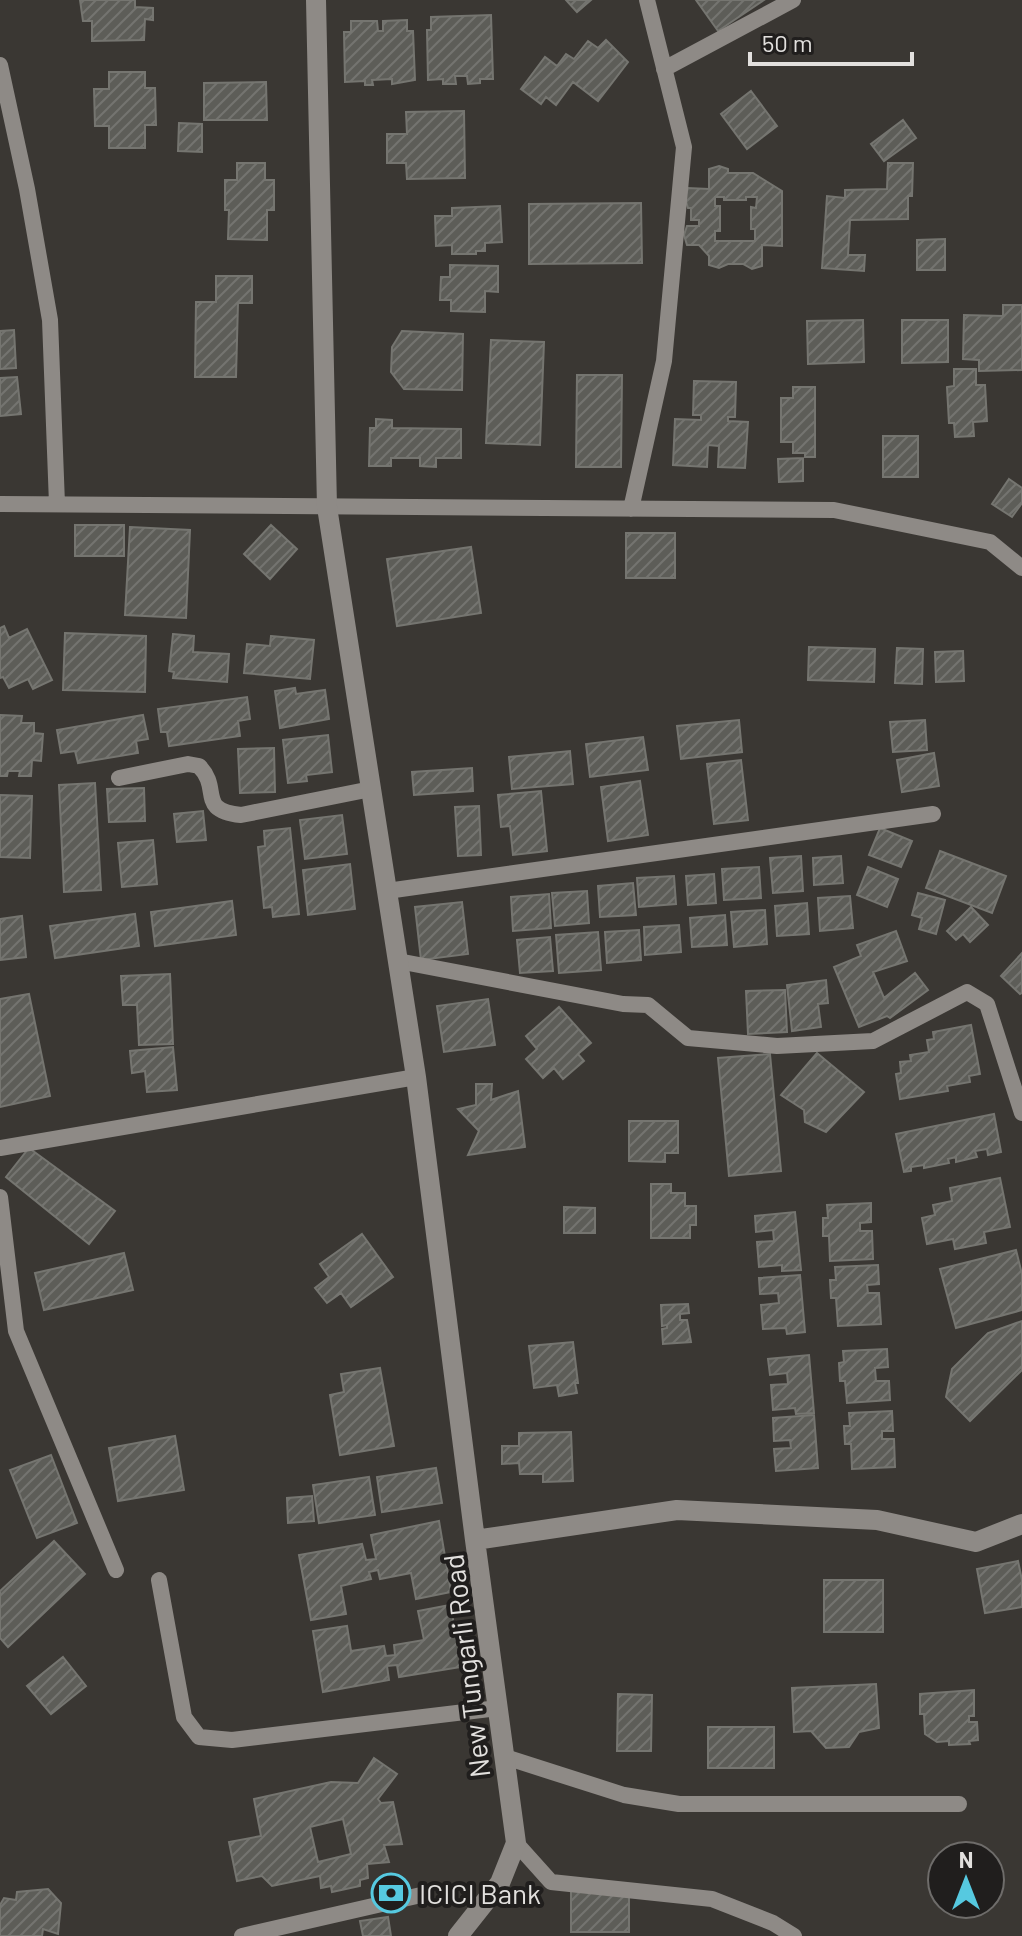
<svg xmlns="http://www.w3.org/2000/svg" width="1022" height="1936" font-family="Barlow,sans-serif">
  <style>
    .building { fill: url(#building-hatch); stroke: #757570; stroke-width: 2; fill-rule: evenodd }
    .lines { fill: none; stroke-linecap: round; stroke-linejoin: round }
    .minor { stroke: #8e8a86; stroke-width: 16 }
    .tertiary { stroke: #8e8a86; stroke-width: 20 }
    .labels { text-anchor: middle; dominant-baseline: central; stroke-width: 8; stroke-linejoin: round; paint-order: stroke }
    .street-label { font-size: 28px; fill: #e2e0de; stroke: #201e1d }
    .poi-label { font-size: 28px; fill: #e2e0de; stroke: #201e1d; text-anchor: start }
  </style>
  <defs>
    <pattern id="building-hatch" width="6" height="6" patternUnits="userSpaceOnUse" patternTransform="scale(2)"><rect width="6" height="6" fill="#5d5d58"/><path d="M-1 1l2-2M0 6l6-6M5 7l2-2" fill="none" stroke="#747470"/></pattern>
  </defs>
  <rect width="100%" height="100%" fill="#3a3733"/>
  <path class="building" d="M80,0H135V7L153,8V20L145,19L144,40L92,41V21H83Z
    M566,0H591L577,12Z
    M696,0H764L718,31Z
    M491,15L493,79H480V83L468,84L467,76H455L456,84H443V79L428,80L427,30H431V17Z
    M407,20V31H413L415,80L392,84V79L372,80L373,85H365V81L345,82L344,32H351V21H377L378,31H383V21Z
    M606,40L628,62L598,101L573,82L556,105L546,97L541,104L521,89L545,57L557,66L566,54L574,59L588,41L598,48Z
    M109,72H145V88H155L156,125H145V148H109V126H95L94,89H109Z
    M266,82L267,120H204V83Z
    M751,91L777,126L747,149L721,114Z
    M464,111L465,178L407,179L406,163H387V134H407L406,112Z
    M903,120L916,138L884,161L871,144Z
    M179,123L202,124V152L178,151Z
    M237,163H265V180H274V210H267V240L228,239L229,210H225V180H237Z
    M888,163H913L912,196H908V219L850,220L848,255H865L864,271L822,268L827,196L845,198V190L887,189Z
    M719,166L728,169V173H753L782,191V246L762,245V266L752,269L743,264H728L719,268L709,265V256L699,245H687L684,235L687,226H699V220H691V208H688L685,198L688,188L709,189V169ZM715,197H724V200H746V197H757L756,208L751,207V229H755V241H715V231H720V206H715Z
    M641,203L642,263L529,264V204Z
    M500,206L502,242L485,243V251H476V254H452V245L436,246L435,216H452V208Z
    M945,239V270H917V240Z
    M450,265L498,266V292L485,291V312L451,311V300H440L441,277H450Z
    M216,276H252V303H238L236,377H195L196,302H216Z
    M1003,305H1022V370L979,371V360L963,359L964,315L1003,316Z
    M863,320L864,362L808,364L807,321Z
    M902,320H948V362L902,363Z
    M14,330L16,368L0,369V331Z
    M402,331L463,334L462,390L404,389L391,372L392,347Z
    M491,340L544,342L540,445L486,443Z
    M954,369H976V385H985L987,421L973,422L974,436L955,437L954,423H949L947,387L954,386Z
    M577,375H622L621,467H576Z
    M17,377L21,414L0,416V378Z
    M694,381L736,382L735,417H728V421L748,422L745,468L718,467L719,446L708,445L707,467L673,465L675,419L701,420V415H693Z
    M793,387H815V457H805V453H793V442H781V398H793Z
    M376,419L392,420V428L461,429V458H436V467L420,466V458H391V466H369L370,428H376Z
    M883,436H918V477H883Z
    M803,458V481L779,482L778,459Z
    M1009,479L1022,488V503L1012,517L992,504Z
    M75,525H124V556H75Z
    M271,525L297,549L270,579L244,554Z
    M130,527L190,530L186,618L125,615Z
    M626,533H675V578H626Z
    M471,547L481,613L397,626L387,559Z
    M4,626L9,638L27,629L52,680L33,689L28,679L9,688L3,677L0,678V628Z
    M65,633L146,636L145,692L63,690Z
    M173,634L194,636L193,652L229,654L227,682L173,678L174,672L169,671Z
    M271,636L314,640L310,679L244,673L247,644L270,646Z
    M809,647L875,649L874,682L808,680Z
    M897,648L923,649L922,684L895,683Z
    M963,651L964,681L936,682L935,652Z
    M295,688L296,694L325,690L329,719L280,728L275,691Z
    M247,697L250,719L238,721L240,736L169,746L167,732H161L158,709Z
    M0,715L22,716L21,723H34V733L43,734L41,761L32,760L31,776H19L20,771H8L7,776H0Z
    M143,715L148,739L136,741L138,753L78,763L75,751L61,753L57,730Z
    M739,720L742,752L681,759L677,726Z
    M925,720L927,750L893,752L890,722Z
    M328,735L332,772L306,775L307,781L288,783L283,740Z
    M643,737L648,770L590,777L586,744Z
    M274,748L275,792L240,793L238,749Z
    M570,751L573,784L512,789L509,757Z
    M934,753L939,786L902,792L897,760Z
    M741,760L748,820L714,824L707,764Z
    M472,768L473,791L414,795L412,772Z
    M640,781L648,835L608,841L601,787Z
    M95,783L101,890L64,892L59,785Z
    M144,788L145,821L109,822L107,789Z
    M541,791L547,851L513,855L510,826L501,827L498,795Z
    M0,795L32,796L30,858L0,857Z
    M479,806L481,855L458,856L455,807Z
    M203,811L206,840L177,842L174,814Z
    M342,815L347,854L305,859L300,820Z
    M290,828L299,914L273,917L272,907L264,908L258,847L265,846L264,831Z
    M880,828L912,841L901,867L869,855Z
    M153,840L157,884L122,887L118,843Z
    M940,851L1006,876L992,913L926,888Z
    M801,856L803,891L773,893L770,858Z
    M841,856L843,883L814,885L813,858Z
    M350,864L355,909L308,915L303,870Z
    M759,867L761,898L724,900L722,869Z
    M868,867L898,879L887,907L857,895Z
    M714,874L716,903L688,905L686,876Z
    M674,876L676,904L639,907L637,878Z
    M633,883L636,915L600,917L598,886Z
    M587,891L589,923L555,926L552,893Z
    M918,893L945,900L936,934L919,929L922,918L912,915Z
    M549,894L551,928L513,931L511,897Z
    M850,896L853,928L820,931L818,898Z
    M232,901L236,935L155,946L151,912Z
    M462,902L468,954L421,960L415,907Z
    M807,903L809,934L777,936L775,906Z
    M971,907L988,925L970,942L963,934L956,940L947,931Z
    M765,910L767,944L734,947L731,912Z
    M135,914L139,946L55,958L50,926Z
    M725,915L727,945L692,947L690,918Z
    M22,916L26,957L0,960V919Z
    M679,925L681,952L645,955L644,927Z
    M639,930L641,960L607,963L605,932Z
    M896,931L907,961L873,972L884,998L915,973L928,990L890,1018L887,1016L859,1027L834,967L861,956L857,945Z
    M598,932L601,970L559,973L556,935Z
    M550,937L553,971L520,973L517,940Z
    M1022,953V993L1020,994L1001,976Z
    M170,974L173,1044L139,1045L137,1005H123L121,976Z
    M826,980L828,1003L818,1004L821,1027L792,1031L787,985Z
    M785,990L787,1032L748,1034L746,991Z
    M29,994L50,1096L0,1107V999Z
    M488,999L495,1045L444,1052L437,1006Z
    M559,1007L591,1043L578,1054L584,1061L563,1079L554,1068L543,1078L526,1059L537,1049L526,1036Z
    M971,1025L980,1074L969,1076L970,1082L947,1086L948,1091L900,1099L896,1074L901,1073L900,1062L911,1061L910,1055L929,1052L927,1040L934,1039L933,1032Z
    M173,1047L177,1090L147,1092L145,1071L132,1073L130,1051Z
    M817,1053L864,1092L826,1132L805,1122L804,1110L781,1095Z
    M770,1054L781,1171L729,1176L718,1058Z
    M476,1084H492L491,1100L518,1091L525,1147L468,1155L479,1131L458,1109L476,1105Z
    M994,1114L1001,1152L988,1155L987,1149L975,1151L977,1157L956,1162V1157L948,1159L949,1163L924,1168V1165L911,1167V1171L904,1172L896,1134Z
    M629,1121H678V1153H665V1162L629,1161Z
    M29,1148L115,1211L89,1244L6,1177Z
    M1000,1178L1010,1227L984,1232L986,1243L955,1249L953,1239L927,1244L922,1218L935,1215L933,1205L952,1201L950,1188Z
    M651,1184H671V1193H685V1206H696V1225H690V1238H651Z
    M871,1203V1222L860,1223V1231H872L873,1259L830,1261L829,1236H823V1218H828L827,1205Z
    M564,1207L595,1208V1233H564Z
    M795,1212L801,1270L782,1271V1265L759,1267L757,1242L774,1241L773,1230L756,1232L755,1216Z
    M362,1234L393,1277L351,1307L341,1293L327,1303L315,1288L329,1277L320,1264Z
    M1016,1250L1022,1274V1310L956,1328L940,1269Z
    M124,1253L133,1290L44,1310L35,1273Z
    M878,1265L879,1284L867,1285L868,1293H879L881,1324L838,1326L836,1298H831L830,1280H836L835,1267Z
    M800,1275L805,1332L787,1334L786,1328L763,1329L761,1305L779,1303L778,1293L760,1294L759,1278Z
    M688,1304L689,1313L680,1314V1320H687L691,1342L663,1344L662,1329L667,1328V1325L662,1326L661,1305Z
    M1022,1321V1370L970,1421L946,1397L952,1369L988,1333Z
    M573,1342L578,1383H575L577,1393L559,1396L557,1385L534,1388L529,1346Z
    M887,1349L888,1367L875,1368L876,1381H889L890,1400L847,1403L845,1381H840L839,1363L844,1362L843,1351Z
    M809,1355L814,1413L796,1414L795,1408L773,1410L771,1385L788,1384L787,1373L770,1375L768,1359Z
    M380,1368L394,1446L340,1455L330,1395L344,1392L341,1374Z
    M892,1411L893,1431H882V1439H894L895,1467L852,1469L851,1444H845L844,1426H850L849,1413Z
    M814,1415L818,1468L776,1471L774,1449L791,1448L790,1440L774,1441L773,1418Z
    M571,1432L573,1481L543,1482V1474H520L519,1463L502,1464V1446H519V1433Z
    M175,1436L184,1490L118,1501L109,1448Z
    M51,1455L77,1523L37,1538L10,1470Z
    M436,1468L442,1503L382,1512L377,1477Z
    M369,1477L375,1515L319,1523L313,1485Z
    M312,1496L314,1521L288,1523L287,1498Z
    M439,1521L451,1592L416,1599L411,1573L380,1579L378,1570L369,1572L371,1579L341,1586L346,1614L311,1620L299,1555L362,1544L366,1560L376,1559L371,1535Z
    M54,1541L85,1574L8,1647L0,1638V1591Z
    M1018,1561L1022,1580V1607L985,1613L977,1569Z
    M824,1580H883V1632H824Z
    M450,1605L456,1634L462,1633L467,1666L399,1677L397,1665L387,1666L389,1680L323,1692L313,1631L347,1626L351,1651L384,1646L386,1656L395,1655L394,1645L424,1640L418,1611Z
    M63,1657L86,1686L51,1714L27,1686Z
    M876,1684L879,1728L859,1732L849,1747L826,1748L811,1731L794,1732L792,1688Z
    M974,1690V1716H969V1722H977L978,1740L969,1741L970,1744L949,1745V1741L937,1742L925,1734L924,1714H920V1694Z
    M618,1694L652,1695L651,1751H617Z
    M708,1727H774V1768H708Z
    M374,1758L397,1774L378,1799L381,1803L393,1802L402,1844L384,1845L389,1862L367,1864L368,1878L360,1880V1886L332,1892L331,1886L321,1888L320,1876L272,1886L262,1876L237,1881L229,1842L261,1836L254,1799L331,1782L358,1783ZM343,1819L351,1854L318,1862L310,1827Z
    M48,1889L61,1903L58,1934L43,1929L42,1936H0V1905L4,1898L16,1900L17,1892Z
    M571,1891H629V1932H571Z
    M388,1917L391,1936H363L360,1921Z"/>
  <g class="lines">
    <path class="minor" d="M0,65L27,189L50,320L57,504
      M664,69L793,0
      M0,504L834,510L990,542L1022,568
      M631,509L664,361L684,147L647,0
      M119,778L188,764L199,766C222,789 196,810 241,815L371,789
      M387,891L933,814
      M398,961L623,1004L648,1005L688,1038L777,1046L873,1041L967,992L987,1004L1022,1113
      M0,1148L416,1077
      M0,1197L16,1331L116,1570
      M159,1580L184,1717L199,1737L232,1740L498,1708
      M505,1757L624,1795L679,1804H959
      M516,1843L551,1882L712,1899L773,1923L794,1936
      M242,1936L421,1895"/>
    <path class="tertiary" d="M316,0L327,507L416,1077L475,1540
      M458,1936L500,1883L516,1843L475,1540L677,1510L877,1520L976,1542L1022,1524"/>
  </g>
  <defs>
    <g id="bank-ring" transform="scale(2)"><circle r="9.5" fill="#201e1d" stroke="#56c9e0" stroke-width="1.5"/><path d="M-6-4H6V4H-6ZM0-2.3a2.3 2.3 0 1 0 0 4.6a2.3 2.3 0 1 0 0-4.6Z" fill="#56c9e0"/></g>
  </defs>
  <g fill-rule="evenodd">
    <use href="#bank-ring" x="391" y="1893"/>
  </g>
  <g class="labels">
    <g class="street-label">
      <text transform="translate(466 1666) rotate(-97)">New Tungarli Road</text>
    </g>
    <g class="poi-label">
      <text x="419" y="1893">ICICI Bank</text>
    </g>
  </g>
  <g transform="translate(966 1880)"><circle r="38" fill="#201e1d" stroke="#6e6c6a" stroke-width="2"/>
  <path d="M0-6L14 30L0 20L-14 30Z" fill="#56c9e0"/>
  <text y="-12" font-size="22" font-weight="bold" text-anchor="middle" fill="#e2e0de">N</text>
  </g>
  <path d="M750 52v12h162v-12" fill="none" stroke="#e2e0de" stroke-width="4"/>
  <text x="762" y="52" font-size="24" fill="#e2e0de" stroke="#201e1d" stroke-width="6" paint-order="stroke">50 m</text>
</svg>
